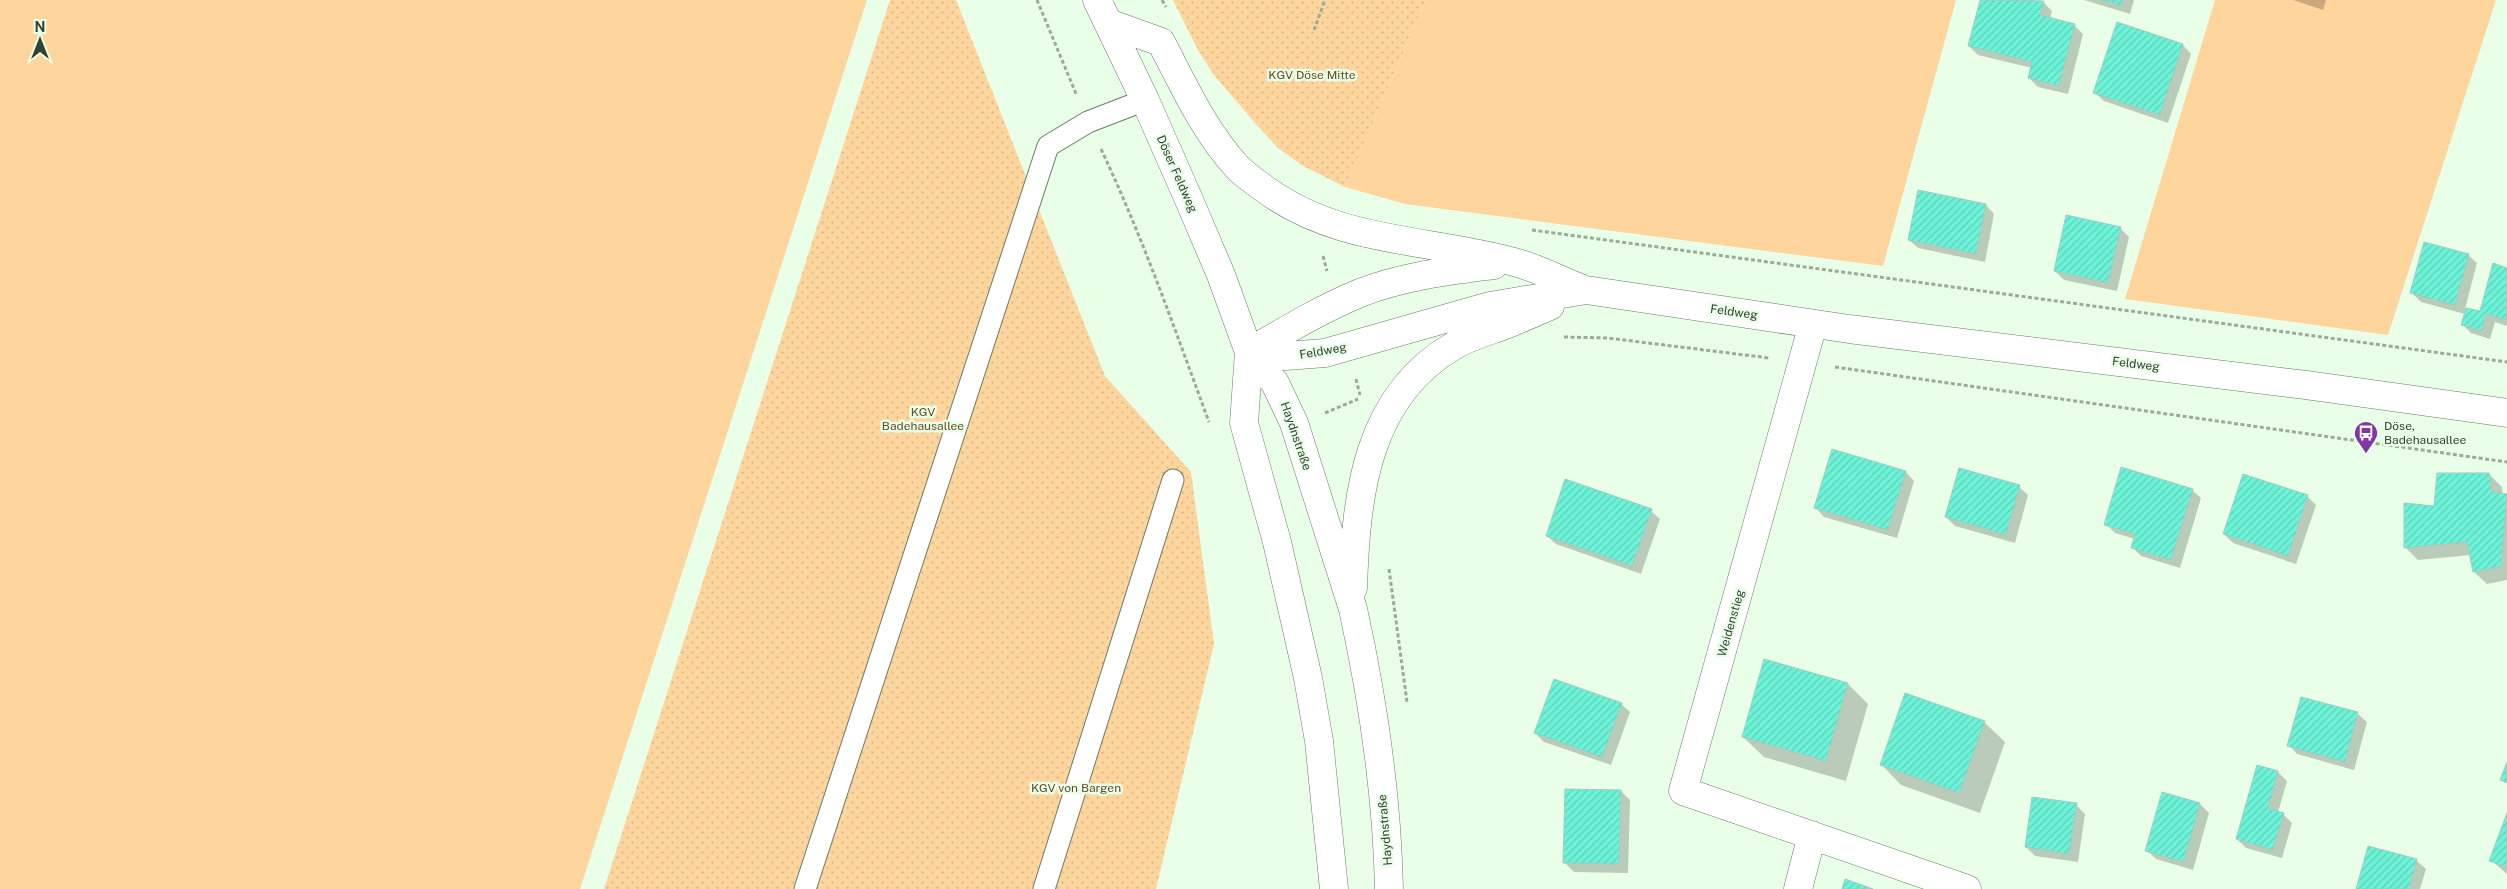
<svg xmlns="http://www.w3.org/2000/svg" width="2507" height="889" font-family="'Public Sans',sans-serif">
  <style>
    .grass { fill: #fdd59d }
    .park { fill: url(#park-dots) }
    .shadow { fill: #0003 }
    .building { fill: url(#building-hatch); stroke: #a1cbc0 }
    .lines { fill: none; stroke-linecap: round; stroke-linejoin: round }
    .service-casing { stroke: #677f66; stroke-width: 23 }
    .minor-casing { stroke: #677f66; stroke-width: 29 }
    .tertiary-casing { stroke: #677f66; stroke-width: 29 }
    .path { stroke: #9aab99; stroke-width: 3; stroke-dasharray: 4 2.5; stroke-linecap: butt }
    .service { stroke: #fff; stroke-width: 21 }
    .minor { stroke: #fff; stroke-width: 28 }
    .tertiary { stroke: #fff; stroke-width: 28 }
    .labels { text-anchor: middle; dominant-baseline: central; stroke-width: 5; stroke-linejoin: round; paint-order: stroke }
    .park-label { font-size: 12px; fill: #644c27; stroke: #e9ffe8 }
    .street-label { font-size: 12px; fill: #353f34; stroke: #e9ffe8 }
    .poi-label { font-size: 12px; fill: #353f34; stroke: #e9ffe8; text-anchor: start }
  </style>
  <defs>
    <pattern id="park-dots" width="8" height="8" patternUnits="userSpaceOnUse" patternTransform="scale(1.25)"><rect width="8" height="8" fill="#fdd59d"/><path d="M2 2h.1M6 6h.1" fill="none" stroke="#d9b888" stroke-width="1.8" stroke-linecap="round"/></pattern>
    <pattern id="building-hatch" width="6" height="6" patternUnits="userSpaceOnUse" patternTransform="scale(1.25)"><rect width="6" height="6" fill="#6df3d8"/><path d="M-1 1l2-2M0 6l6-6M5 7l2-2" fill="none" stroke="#5fd1ba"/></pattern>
  </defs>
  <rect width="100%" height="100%" fill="#e9ffe8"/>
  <path class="grass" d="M0,0H867L580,889H0Z
    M1426,0H1956L1883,266L1405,204L1345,187Z
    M2215,0H2496L2388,335L2125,299Z"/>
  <path class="park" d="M890,0H956L1105,376L1191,472L1214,644L1156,889H604Z
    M1173,0H1426L1345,187L1303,166L1278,148L1255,123L1214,75L1199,52Z"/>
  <path class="shadow" d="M1981,0H2033L2043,2L2052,11L2050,19L2074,25L2083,34L2068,94L2038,87L2029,78L2032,68L1978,55L1969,46Z
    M2084,0H2134L2130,14Z
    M2293,0H2326L2323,10Z
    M2183,45L2191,54L2168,123L2104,101L2095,93Z
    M1986,205L1994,214L1985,262L1918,248L1909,240Z
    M2120,228L2129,237L2117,291L2064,280L2055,271Z
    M2468,255L2477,263L2465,309L2480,313L2494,265L2507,269V326L2495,322L2490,339L2471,333L2462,324L2465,314L2421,302L2412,293Z
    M1906,472L1914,481L1897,538L1824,517L1816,508Z
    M2489,474L2502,487L2503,495L2507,496V580L2487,584L2474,572L2471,555L2418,560L2405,547L2435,507Z
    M2019,487L2028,495L2015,543L1955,526L1946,517Z
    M2192,490L2201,498L2180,568L2141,556L2132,547L2135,539L2115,533L2106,524Z
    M2307,496L2316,505L2296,564L2233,543L2224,534Z
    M1651,511L1660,519L1641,574L1556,544L1547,536Z
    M1765,660L1848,684L1868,704L1846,781L1764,757L1743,737Z
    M2302,699L2358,714L2367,722L2354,770L2297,754L2289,745Z
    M1621,704L1630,712L1611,765L1544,742L1535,733Z
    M1984,722L2005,742L1980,813L1901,785L1881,764Z
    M2258,766L2278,772L2287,781L2278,812L2283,814L2292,823L2282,858L2246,848L2237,839Z
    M1621,791L1630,800L1628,873L1574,872L1565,863Z
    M2200,804L2209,813L2193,870L2156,859L2147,850Z
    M2076,805L2085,814L2078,862L2035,856L2026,847Z
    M2507,817V874L2491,860Z
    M2369,847L2417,861L2426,869L2420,889H2357Z"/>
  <path class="building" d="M1980,0L2044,1L2040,15L2075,24L2059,86L2028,78L2032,62L1968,46Z
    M2102,0H2123L2121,6Z
    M2117,22L2183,44L2160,115L2093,93Z
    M1918,190L1986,204L1976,254L1908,240Z
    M2066,215L2121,227L2108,283L2054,271Z
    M2424,242L2469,254L2455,305L2410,293Z
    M2493,263L2507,268L2506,320L2486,314L2482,331L2461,325L2466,308L2480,311Z
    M1832,449L1906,471L1888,530L1814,508Z
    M2121,467L2193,489L2171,560L2131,548L2135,534L2104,525Z
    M1959,468L2020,485L2006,535L1945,517Z
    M2437,473H2489L2492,492L2507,494L2501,567L2473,572L2467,542L2404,548V503L2434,506Z
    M2243,474L2308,495L2288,556L2223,534Z
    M1565,479L1652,509L1632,566L1546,536Z
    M1764,659L1848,683L1826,761L1742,737Z
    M1554,679L1622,703L1602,757L1534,733Z
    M1905,693L1985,721L1959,793L1880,765Z
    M2301,697L2358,712L2345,762L2287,746Z
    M2507,762V783L2500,780Z
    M2257,765L2278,771L2268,808L2284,813L2273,850L2236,839Z
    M1565,789L1621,790L1619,864L1563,863Z
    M2162,792L2200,803L2184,862L2145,851Z
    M2032,797L2077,803L2069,854L2025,847Z
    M2507,813V867L2489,861Z
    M2368,846L2417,859L2409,889H2356Z
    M1845,879L1873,889H1842Z"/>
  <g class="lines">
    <g class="service-casing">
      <path id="service" d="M805,889L1048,146L1088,122L1145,100
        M1044,889L1173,480"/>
    </g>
    <g class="minor-casing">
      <path id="minor" d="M1813,324L1683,791L1967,889
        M1798,889L1812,835"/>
    </g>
    <g class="tertiary-casing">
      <path id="tertiary" d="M1097,0L1145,100L1189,200L1221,275L1249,352L1275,383L1294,423L1353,609C1373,700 1387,796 1389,889
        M1108,23L1161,42C1184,86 1204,131 1238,168C1245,175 1254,181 1262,187C1337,244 1427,238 1514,262C1538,268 1561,281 1585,290
        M1249,352L1286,356L1325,353L1490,306L1586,290L1849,329L2306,385L2507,413
        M1249,352L1244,423L1277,542L1308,678L1319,741L1334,889
        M1249,352C1285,331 1321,309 1360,293C1403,276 1448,271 1494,265
        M1353,588C1356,495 1366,396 1455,345C1472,335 1490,331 1508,324C1522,318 1536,312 1550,306"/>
    </g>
    <path class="path" d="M1037,0L1077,96
      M1162,0L1166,7
      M1314,30L1325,0
      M1101,149C1143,238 1175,330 1209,422
      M1532,230L2507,362
      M1323,256L1327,271
      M1564,337L1608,338L1769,358
      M1835,367L2507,462
      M1356,379L1360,395
      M1325,413L1358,399
      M1389,569L1407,702"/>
    <use href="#service" class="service"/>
    <use href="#minor" class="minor"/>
    <use href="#tertiary" class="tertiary"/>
  </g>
  <defs>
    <g id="bus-pin" transform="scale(1.25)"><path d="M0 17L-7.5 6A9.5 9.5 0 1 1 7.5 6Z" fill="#8335a6" stroke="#e9ffe8"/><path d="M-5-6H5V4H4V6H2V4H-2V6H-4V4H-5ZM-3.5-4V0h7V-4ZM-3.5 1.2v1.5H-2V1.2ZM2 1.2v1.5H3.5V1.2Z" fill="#fff"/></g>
  </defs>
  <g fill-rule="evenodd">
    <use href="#bus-pin" x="2366" y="433"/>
  </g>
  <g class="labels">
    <g class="park-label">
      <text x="1312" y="75">KGV Döse Mitte</text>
      <text x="923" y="412">KGV<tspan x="923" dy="14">Badehausallee</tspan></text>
      <text x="1076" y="788">KGV von Bargen</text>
    </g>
    <g class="street-label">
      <text transform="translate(1177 174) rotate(66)">Döser Feldweg</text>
      <text transform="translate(1734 312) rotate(8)">Feldweg</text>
      <text transform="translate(1323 351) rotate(-10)">Feldweg</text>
      <text transform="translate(2136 364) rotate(7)">Feldweg</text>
      <text transform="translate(1296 436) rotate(71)">Haydnstraße</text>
      <text transform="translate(1731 623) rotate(-74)">Weidenstieg</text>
      <text transform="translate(1385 830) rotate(-95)">Haydnstraße</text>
    </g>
    <g class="poi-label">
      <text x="2384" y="426">Döse,<tspan x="2384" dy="14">Badehausallee</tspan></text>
    </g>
  </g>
  <g transform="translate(40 40)" stroke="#e9ffe8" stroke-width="4" paint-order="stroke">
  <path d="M0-4L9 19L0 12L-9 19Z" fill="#353f34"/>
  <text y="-8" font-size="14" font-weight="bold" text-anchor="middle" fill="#353f34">N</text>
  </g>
</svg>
